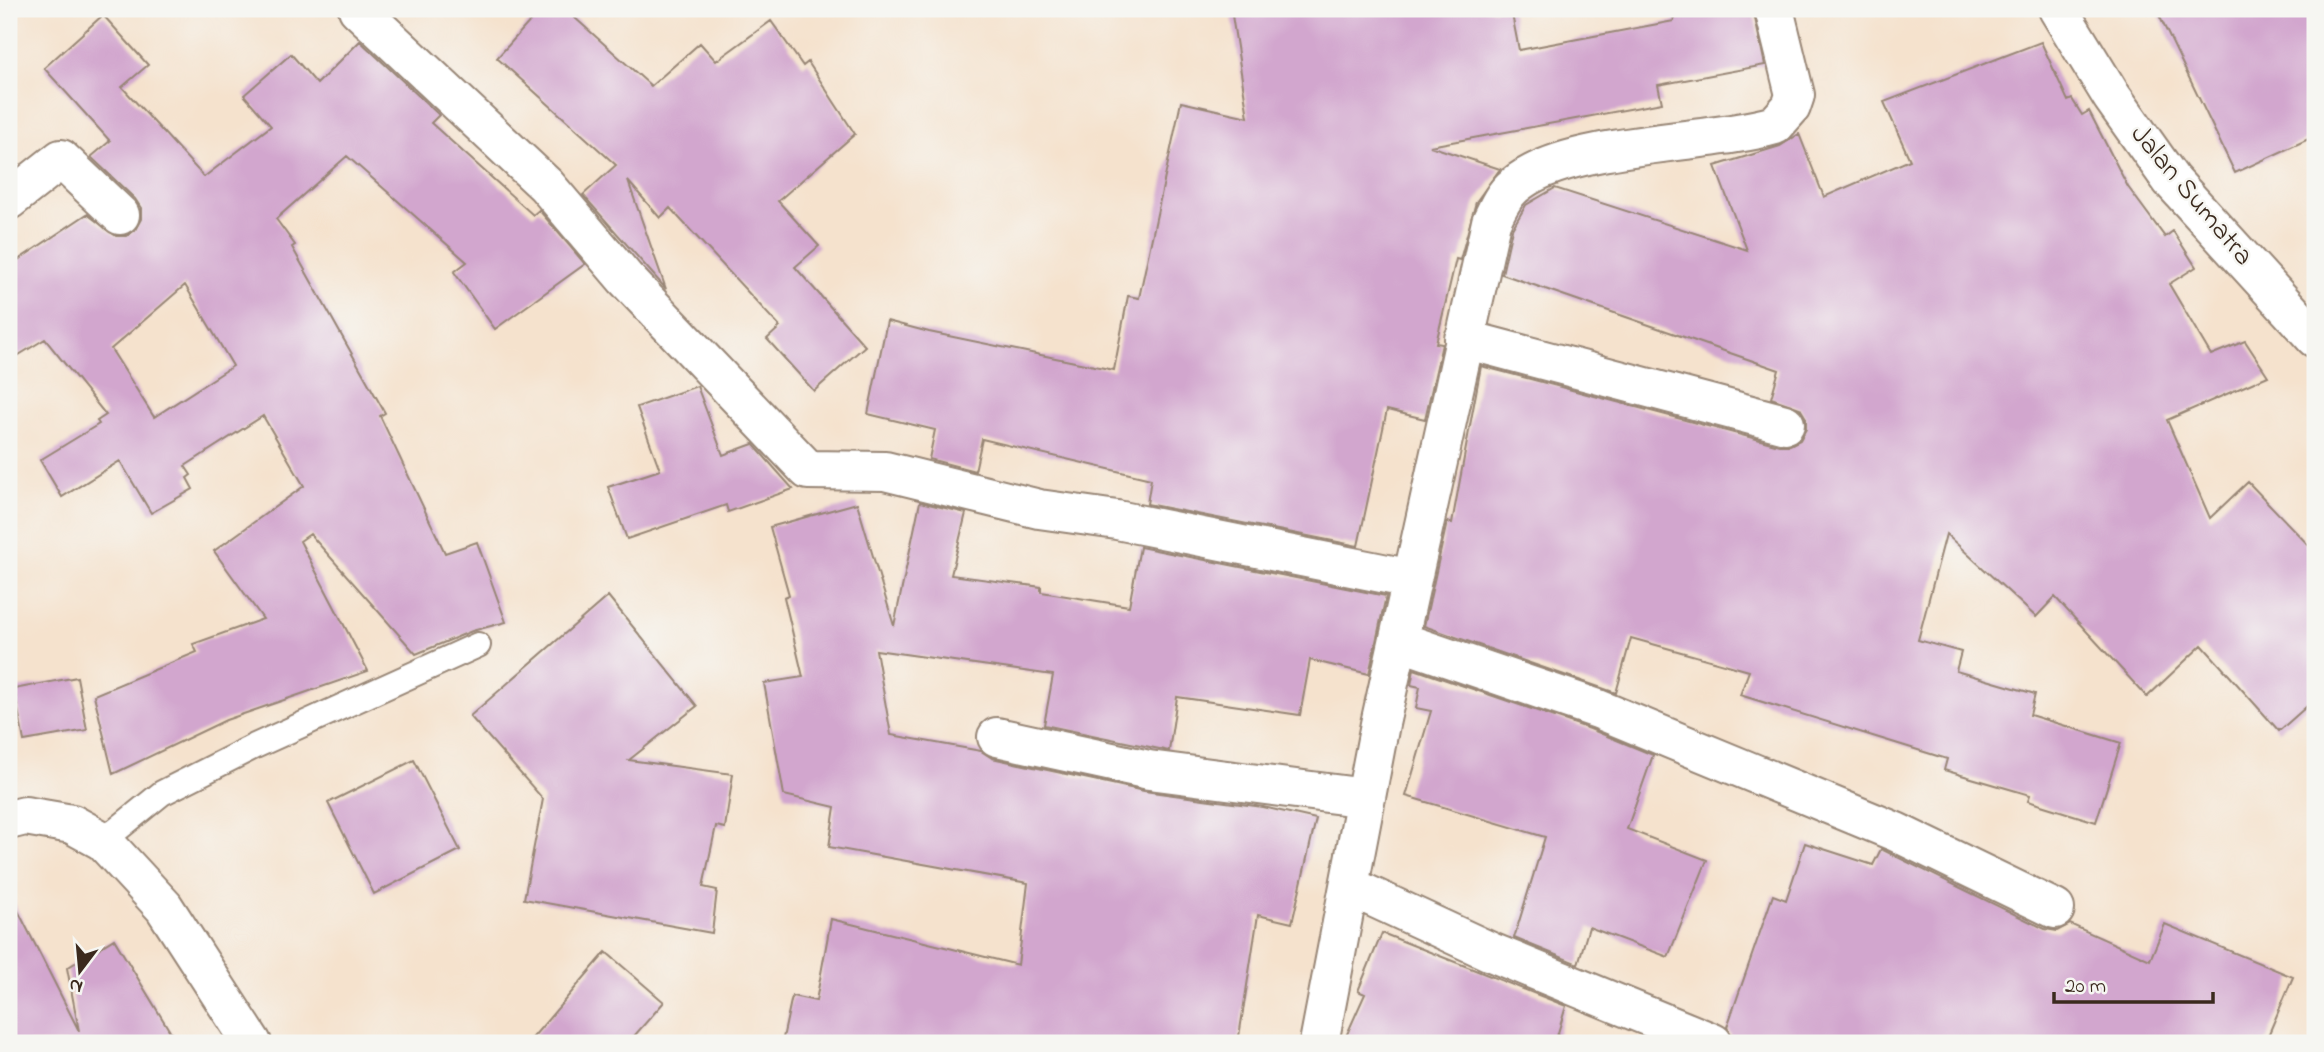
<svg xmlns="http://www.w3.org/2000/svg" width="2324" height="1052" font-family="'Indie Flower',sans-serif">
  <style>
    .building { fill: #d2a6ce; fill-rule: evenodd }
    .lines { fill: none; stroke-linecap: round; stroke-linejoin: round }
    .lane-casing { stroke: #988676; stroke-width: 28 }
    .street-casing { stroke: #988676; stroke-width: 42 }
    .primary-casing { stroke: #988676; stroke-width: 42 }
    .lane { stroke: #fff; stroke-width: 24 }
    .street { stroke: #fff; stroke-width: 38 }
    .primary { stroke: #fff; stroke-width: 38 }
    .labels { text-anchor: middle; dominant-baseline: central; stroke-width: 5; stroke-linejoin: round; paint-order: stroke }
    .street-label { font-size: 28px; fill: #3b2a1e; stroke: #f6f6f2 }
  </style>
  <rect width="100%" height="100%" fill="#f6f6f2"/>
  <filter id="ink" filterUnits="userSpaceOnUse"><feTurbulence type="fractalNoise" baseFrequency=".0143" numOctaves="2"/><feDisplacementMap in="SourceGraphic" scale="14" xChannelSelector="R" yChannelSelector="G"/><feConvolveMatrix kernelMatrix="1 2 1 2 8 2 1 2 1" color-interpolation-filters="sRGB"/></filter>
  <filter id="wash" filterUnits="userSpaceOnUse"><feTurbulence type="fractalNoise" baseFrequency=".00686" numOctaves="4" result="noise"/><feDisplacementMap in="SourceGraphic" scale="28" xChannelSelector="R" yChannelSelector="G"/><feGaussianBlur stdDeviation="1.57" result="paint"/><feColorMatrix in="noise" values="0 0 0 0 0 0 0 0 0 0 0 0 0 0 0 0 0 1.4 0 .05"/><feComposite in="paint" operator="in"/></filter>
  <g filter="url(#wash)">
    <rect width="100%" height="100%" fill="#f5e2cd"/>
    <g id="blocks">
      <path class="building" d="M541,9H565L651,86L700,43L716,61L771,21L803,66L808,62L855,134L778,201L819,246L795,267L865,346L814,391L767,339L780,327L670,208L660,218L628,181L666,289L583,195L616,165L497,58Z
        M1231,9H1331L1332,14L1387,9H1511L1519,50L1674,21L1672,9H1753L1765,65L1658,85L1662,103L1430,146L1500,169L1476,202L1460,260L1456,259L1436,343L1442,344L1425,419L1387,410L1358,546L1147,504L1151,479L982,439L975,471L929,459L935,430L868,414L887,321L929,332L1114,370L1128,296L1139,298L1181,102L1248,117Z
        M2156,9H2315V136L2235,173Z
        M103,15L148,65L122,87L204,177L271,126L244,95L291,54L317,84L360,41L439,115L431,123L533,215L539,210L585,264L495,329L454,272L467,262L347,156L276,219L295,245L292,247L385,413L380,416L445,553L477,542L506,622L472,631L416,654L310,534L300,541L368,671L226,720L113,774L94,695L197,652L193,644L263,619L214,551L304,486L263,416L185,466L191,475L187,478L193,489L151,513L120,461L62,497L40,460L99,424L97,421L106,415L45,339L9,361V266L87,214L116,236H127L135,230L141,219V208L135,199L91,157L110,141L44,68ZM185,285L233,366L154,417L111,349Z
        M2041,42L2068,101L2072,99L2082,115L2089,111L2128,187L2165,237L2173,231L2196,267L2169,284L2211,355L2245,341L2268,376L2167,420L2210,518L2248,482L2315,552V699L2279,731L2202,645L2147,697L2055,597L2036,617L1946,534L1918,640L1961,652L1956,671L2035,694L2030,715L2121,743L2096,822L2028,801L2030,795L1944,770L1947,759L1740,695L1749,671L1631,638L1616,693L1424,626L1447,522L1452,523L1481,366L1779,445H1790L1800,440L1806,429V418L1800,408L1771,398L1779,370L1502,274L1512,229L1526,205L1555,188L1747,250L1715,166L1780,146L1799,134L1824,197L1910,160L1884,102Z
        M697,386L723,455L753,444L793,489L728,512L726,505L627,539L608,487L660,470L637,407Z
        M920,502L966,513L951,575L1041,587V592L1129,606L1140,547L1386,596L1369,674L1310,660L1300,715L1177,697L1169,751L1044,725L1053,675L876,650L891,735L981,751L992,758L1144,791L1263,807L1316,819L1292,923L1258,915L1238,1043H782L792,996L816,1001L831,919L1018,965L1028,883L829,847L835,807L784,795L764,683L803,677L784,597L789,595L770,527L857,503L894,626Z
        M608,596L697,706L629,760L733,774L725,828L716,826L703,887L717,890L712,933L524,899L543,799L470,716Z
        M1414,669L1590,729L1653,755L1627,829L1707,860L1668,957L1589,927L1578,964L1514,938L1545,837L1406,796L1431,711L1416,708L1420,687L1411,685Z
        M77,677L87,730L24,741L14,689Z
        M414,760L460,850L374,894L328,803Z
        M1805,843L1873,865L1881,849L2045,929L2057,931L2070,924L2150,960L2165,924L2293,977L2265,1043H1734L1727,1027L1773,895L1786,900Z
        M9,893L79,1031L67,968L114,939L177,1043H9Z
        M1382,933L1566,1006L1555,1043H1343L1365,994L1358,991Z
        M606,952L664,1002L628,1043H528Z"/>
    </g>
  </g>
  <g filter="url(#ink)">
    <use href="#blocks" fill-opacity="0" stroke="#988676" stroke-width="2"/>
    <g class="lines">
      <g class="lane-casing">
        <path id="lane" d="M103,841L162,793L255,746L478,645"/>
      </g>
      <g class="street-casing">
        <path id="street" d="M358,9L546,185L625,278L808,470L885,471L1039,509L1117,520L1412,579
          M9,200L61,159L120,215
          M1464,339L1785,424
          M1399,641L1598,709L1896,832L2055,909
          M997,737L1149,770L1366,798
          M9,820L25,816L72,824L103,841L164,907L252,1043
          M1351,887L1491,952L1713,1043
          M1319,1043L1380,724L1491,222C1497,209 1503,195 1514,186C1566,141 1706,145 1775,125L1791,107L1795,95L1774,9"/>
      </g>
      <g class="primary-casing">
        <path id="primary" d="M2058,9L2112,97L2171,180L2315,338"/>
      </g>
      <use href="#lane" class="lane"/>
      <use href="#street" class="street"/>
      <use href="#primary" class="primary"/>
    </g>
  </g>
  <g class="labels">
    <g class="street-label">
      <text transform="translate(2191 196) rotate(50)">Jalan Sumatra</text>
    </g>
  </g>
  <rect width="2324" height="1052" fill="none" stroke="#f6f6f2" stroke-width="35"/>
  <g transform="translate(80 971) rotate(196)" stroke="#f6f6f2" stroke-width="5" paint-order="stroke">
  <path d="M0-5L12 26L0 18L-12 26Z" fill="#3b2a1e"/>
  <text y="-10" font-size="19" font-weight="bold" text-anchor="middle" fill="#3b2a1e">N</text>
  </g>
  <path d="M2054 992v10h159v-10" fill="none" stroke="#3b2a1e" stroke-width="3.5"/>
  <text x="2065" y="992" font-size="21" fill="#3b2a1e" stroke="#f6f6f2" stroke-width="5" paint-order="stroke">20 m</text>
</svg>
